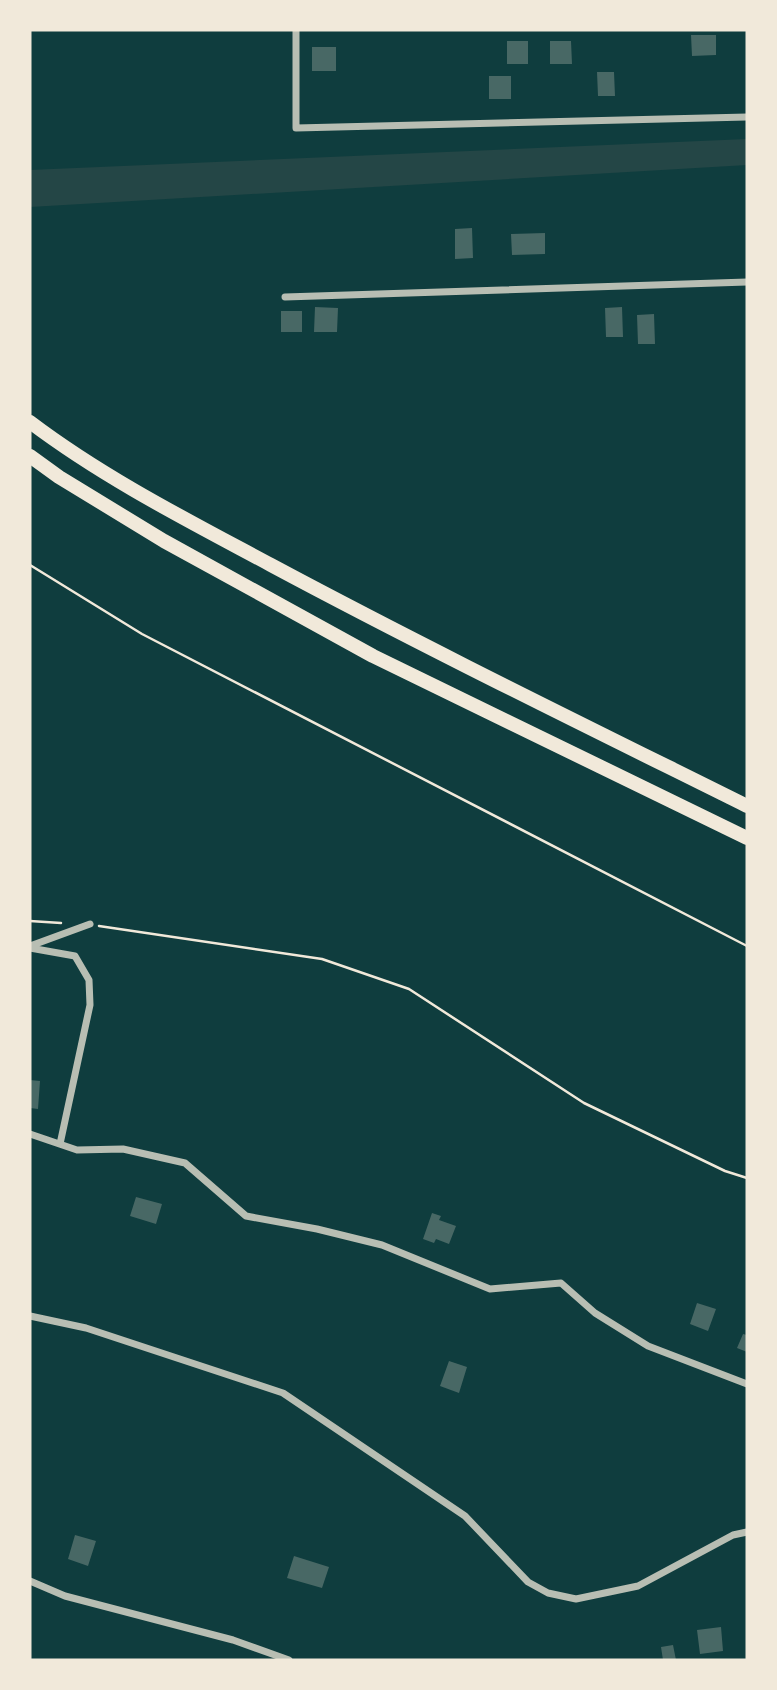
<svg xmlns="http://www.w3.org/2000/svg" width="777" height="1690" font-family="'Nunito Sans',sans-serif">
  <style>
    .green { fill: #244646 }
    .building { fill: #486865 }
    .lines { fill: none; stroke-linecap: round; stroke-linejoin: round }
    .path { stroke: #f1e9da; stroke-width: 2.5 }
    .minor { stroke: #b8beb3; stroke-width: 7 }
    .motorway { stroke: #f1e9da; stroke-width: 14 }
  </style>
  <rect width="100%" height="100%" fill="#0f3d3e"/>
  <path class="green" d="M747,139V165L30,207V170Z"/>
  <path class="building" d="M691,35H716V55L692,56Z
    M507,41H528V64H507Z
    M550,41H571L572,64H550Z
    M312,47H336V71H312Z
    M597,72H614L615,96H598Z
    M489,76H511V99H489Z
    M472,228L473,258L455,259V229Z
    M545,233V254L512,255L511,234Z
    M315,307L338,308L337,332H314Z
    M622,307L623,337H606L605,308Z
    M281,311H302V332H281Z
    M654,314L655,344H638L637,315Z
    M30,1080L40,1081L38,1109L30,1108Z
    M136,1197L162,1204L156,1224L130,1216Z
    M432,1213L441,1216L439,1220L456,1226L449,1244L436,1239L434,1243L423,1239Z
    M697,1303L716,1309L708,1331L690,1324Z
    M743,1334L747,1335V1352L737,1348Z
    M449,1361L467,1367L459,1393L440,1386Z
    M75,1535L96,1541L88,1566L68,1559Z
    M294,1556L329,1567L322,1588L287,1578Z
    M721,1627L723,1651L700,1654L697,1630Z
    M673,1645L676,1660H663L661,1647Z"/>
  <g class="lines">
    <path class="path" d="M30,565L142,634L747,946
      M30,921L61,923
      M99,926L322,959L409,989L584,1103L725,1171L747,1178"/>
    <path class="minor" d="M296,30V128L747,117
      M285,297L747,282
      M30,946L90,924
      M30,948L75,956L89,980L90,1005L60,1144
      M30,1134L77,1150L123,1149L185,1163L246,1216L317,1229L382,1245L490,1289L561,1283L595,1313L648,1346L747,1384
      M30,1316L86,1328L283,1393L465,1516L528,1582L548,1593L576,1599L638,1586L733,1535L747,1532
      M30,1581L65,1596L233,1640L289,1660"/>
    <path class="motorway" d="M30,422C104,478 189,521 271,565C428,649 588,727 747,806
      M30,456L59,477L164,541L373,656L747,838"/>
  </g>
  <rect width="777" height="1690" fill="none" stroke="#f1e9da" stroke-width="63"/>
</svg>
